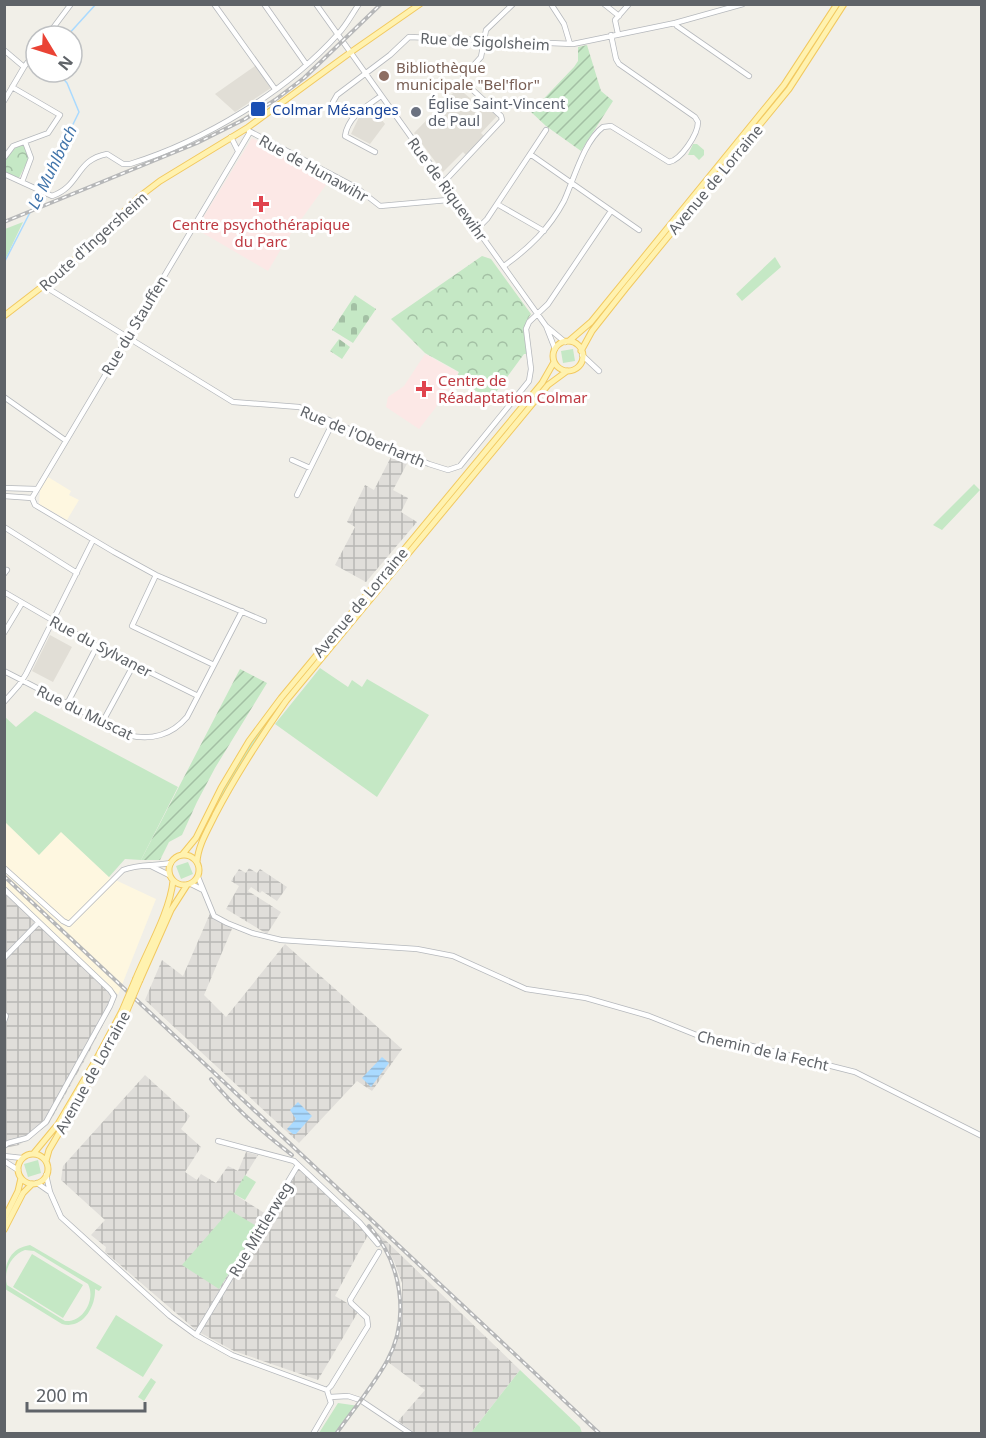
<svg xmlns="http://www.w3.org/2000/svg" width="986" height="1438" font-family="'Noto Sans',sans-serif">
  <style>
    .commercial { fill: #fef7e0 }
    .industrial { fill: url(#industrial-grid) }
    .education { fill: #e1ded6 }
    .medical { fill: #fce8e6 }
    .grass { fill: #c5e8c5; fill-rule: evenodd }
    .forest { fill: url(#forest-firs) }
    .cemetery { fill: url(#cemetery-stones) }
    .park { fill: url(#park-crowns) }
    .garden { fill: url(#garden-furrows) }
    .water { fill: url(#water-rules) }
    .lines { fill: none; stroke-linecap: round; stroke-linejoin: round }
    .stream { stroke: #aadaff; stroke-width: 1.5 }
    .minor-casing { stroke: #b5b8bc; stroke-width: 6 }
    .major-casing { stroke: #f2c960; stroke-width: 7 }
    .minor { stroke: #fff; stroke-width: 4.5 }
    .major { stroke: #fff2af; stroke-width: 5 }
    .rail-casing { stroke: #b6b7b8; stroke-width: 4 }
    .rail { stroke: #fff; stroke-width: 1.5; stroke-dasharray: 4.5; stroke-linecap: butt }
    .major-bridge-casing { stroke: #f2c960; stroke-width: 7; stroke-linecap: butt }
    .major-bridge { stroke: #fff2af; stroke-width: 5 }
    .education-dot { fill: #8d6e63; stroke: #fff; stroke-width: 2 }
    .transit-dot { fill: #1a4fb4; stroke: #fff; stroke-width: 2 }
    .worship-dot { fill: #6b7280; stroke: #fff; stroke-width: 2 }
    .health-dot { fill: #e0444e; stroke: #fff; stroke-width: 2 }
    .labels { text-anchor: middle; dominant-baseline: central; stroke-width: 6; stroke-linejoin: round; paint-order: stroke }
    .street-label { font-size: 15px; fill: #5f6368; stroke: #fff }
    .education-label { font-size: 15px; fill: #785e54; stroke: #fff; text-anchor: start }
    .worship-label { font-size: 15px; fill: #5b616d; stroke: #fff; text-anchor: start }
    .transit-label { font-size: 15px; fill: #164399; stroke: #fff; text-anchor: start }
    .health-label { font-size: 15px; fill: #be3a42; stroke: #fff }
    .water-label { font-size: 16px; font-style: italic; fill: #4174aa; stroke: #fff }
  </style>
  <defs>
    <pattern id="industrial-grid" width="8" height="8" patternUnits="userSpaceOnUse" patternTransform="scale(1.5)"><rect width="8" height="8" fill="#e0deda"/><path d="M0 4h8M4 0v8" fill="none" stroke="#b9b8b5"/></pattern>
    <pattern id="forest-firs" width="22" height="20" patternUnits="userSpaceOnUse" patternTransform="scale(1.5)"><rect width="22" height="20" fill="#c5e8c5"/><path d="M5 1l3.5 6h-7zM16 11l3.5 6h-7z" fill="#a3c0a4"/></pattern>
    <pattern id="cemetery-stones" width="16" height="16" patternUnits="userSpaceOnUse" patternTransform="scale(1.5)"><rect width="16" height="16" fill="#c5e8c5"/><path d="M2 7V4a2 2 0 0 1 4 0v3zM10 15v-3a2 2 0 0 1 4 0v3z" fill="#a3c0a4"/></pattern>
    <pattern id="park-crowns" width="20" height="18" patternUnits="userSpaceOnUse" patternTransform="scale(1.5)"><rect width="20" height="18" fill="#c5e8c5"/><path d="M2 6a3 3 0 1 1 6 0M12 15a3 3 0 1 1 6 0" fill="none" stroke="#a3c0a4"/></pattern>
    <pattern id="garden-furrows" width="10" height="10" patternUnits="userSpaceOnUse" patternTransform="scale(1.5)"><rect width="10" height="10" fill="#c5e8c5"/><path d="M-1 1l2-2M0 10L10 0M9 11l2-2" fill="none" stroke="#a3c0a4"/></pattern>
    <pattern id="water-rules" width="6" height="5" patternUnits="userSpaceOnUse" patternTransform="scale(1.5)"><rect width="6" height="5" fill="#aadaff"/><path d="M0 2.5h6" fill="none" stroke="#8eb4d2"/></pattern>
  </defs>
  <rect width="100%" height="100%" fill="#f1efe8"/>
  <path class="commercial" d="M48,477L71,491L69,495L79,500L67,520L39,504L40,490Z
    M4,821L61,831L109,877L156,899L118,995L5,886Z"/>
  <path class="industrial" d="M393,453L409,460L393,490L408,498L401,512L417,522L366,582L335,565L355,527L347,522L365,485L374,490Z
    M249,868L257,873L260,869L287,887L277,901L262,891L260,893L251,887L248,891L281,912L267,934L226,909L239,886L231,881L239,869L246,873Z
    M4,886L118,995L86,1058L48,1125L19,1145L5,1148Z
    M211,911L234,924L204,995L226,1017L285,944L402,1049L372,1091L357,1081L299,1143L145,1000L162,960L183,976Z
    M145,1075L190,1116L181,1129L201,1147L185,1172L197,1180L201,1174L216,1183L228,1166L238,1171L246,1152L258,1155L234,1194L266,1214L296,1166L368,1235L335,1296L349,1304L358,1312L318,1380L234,1351L197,1331L105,1252L106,1247L91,1235L105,1220L61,1180L63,1166Z
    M378,1233L520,1370L471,1433H415L398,1421L425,1390L388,1362L396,1345L402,1319V1283L394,1261Z"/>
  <path class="education" d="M255,66L271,88L235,112L215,94Z
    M458,88L477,104L481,101L497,116L481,133L484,136L466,155L463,152L443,172L414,133Z
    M372,107L385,124L370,144L351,134L360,115Z
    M50,635L72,647L53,682L32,671Z"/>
  <path class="medical" d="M252,138L331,178L287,239L268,271L196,229Z
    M425,354L459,373L447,393L419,429L386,407L388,397L404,386Z"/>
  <path class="grass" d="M840,5H842L784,92L623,289L621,288L780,94L798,70Z
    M23,222L5,260V261V229Z
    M775,257L781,267L742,301L736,294Z
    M573,349L575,361L563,363L561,351Z
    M518,415L520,417L264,728L219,802L217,801L249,745L289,691Z
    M974,484L980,490L942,530L933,525Z
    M320,668L348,687L352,680L362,687L367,679L429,715L377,797L275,724Z
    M35,711L178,787L141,860L125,859L109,877L61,832L39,855L5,822V717L16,727Z
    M188,862L193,874L181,879L176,866Z
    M38,1160L41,1173L28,1177L24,1164Z
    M230,1210L258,1227L219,1289L182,1265Z
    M30,1245L102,1287L99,1291L95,1289C96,1306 83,1330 62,1324L5,1289C4,1269 6,1249 30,1245ZM25,1250L34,1251L88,1284C96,1299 83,1323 65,1321L7,1285C3,1271 11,1255 25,1250Z
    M32,1254L83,1285L63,1318L13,1287Z
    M116,1315L163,1345L143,1377L96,1348Z
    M520,1370L580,1427L582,1433H471Z
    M151,1378L156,1382L144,1401L138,1397Z
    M338,1403L359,1406L338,1433H319Z"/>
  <path class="forest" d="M245,1175L256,1182L245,1200L234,1194Z"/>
  <path class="cemetery" d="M355,295L376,309L353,343L332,330Z
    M339,339L350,347L342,359L330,351Z"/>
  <path class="park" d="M693,144H697L704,150V155L699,160L694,155H688Z
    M21,145L26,146L29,158L19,178L5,172C4,159 9,150 21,145Z
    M482,256L491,259L531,314C521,327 525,339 527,354H524L491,399L465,385L464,387L454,382L459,372L425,353L391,319Z"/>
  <path class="garden" d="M587,45L601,91L613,101L581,151L546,126L531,112L574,67L578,61V47Z
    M240,669L267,683L215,768L197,802L182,835L169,842L160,860H141Z"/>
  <path class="water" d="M382,1057L389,1063L371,1087L362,1078Z
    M298,1102L312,1116L296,1134H293L287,1129L296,1119L290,1110Z"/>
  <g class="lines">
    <path class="stream" d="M67,36L96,4
      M42,188L79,112L67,83L57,72
      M4,263L40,193"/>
    <g class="minor-casing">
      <path id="minor" d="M214,4L275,89
        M264,4L306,64
        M316,4L546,326L555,349
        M551,4L564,24L570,44
        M604,4L619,16
        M675,23L677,26L749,76
        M618,34L615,20L629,4
        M47,36L71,4
        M4,50L24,67
        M4,101L24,67L36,51
        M354,117L334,106L333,102L337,95L390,55L409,37L573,44L675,23L743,4
        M249,131L357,188L380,206L448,200L453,197
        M231,137L238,151
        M375,152L345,136C348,116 366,107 381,96
        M530,154L639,230
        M4,158L13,146L48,133L60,115L12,87
        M4,174L52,196C81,186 75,160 107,154L123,164H130C204,141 286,92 338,34C346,26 352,14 359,4
        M22,182L31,158L25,142
        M443,183L502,120L501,116L463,81V77L481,57L486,30L513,4
        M497,204L544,231
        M477,229L487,219L546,130
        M504,266C529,248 549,229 564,201C574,179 584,141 603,127L611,126L669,162C681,160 698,134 698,122L695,117L619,64L616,59L611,35
        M44,286L233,402L299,407L429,464L448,470L460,466L529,381L531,369L526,329L529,322L548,304L611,211
        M546,326L565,342
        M582,355L599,371
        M4,397L65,440
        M292,460L310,468
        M4,488L36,489
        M297,495L333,422
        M4,496L32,498
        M32,498L250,132
        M32,498L35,505L114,552L156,575L264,621
        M4,527L77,573
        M4,574L7,570
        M156,575L132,626L214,665
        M4,592L97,646L198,696
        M4,633L22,603
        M4,671L128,735C151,741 172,735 187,717L242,611
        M4,702L19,685L26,674L93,540
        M67,704L97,646
        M102,723L134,664
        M151,866L169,875
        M4,868L63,921L69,924L123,870C138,864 155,866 171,863
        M198,877L214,916L227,923L252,933L281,940L417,949L453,956L526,989L586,998L649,1016L704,1038L748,1045L855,1072L982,1136
        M191,884L203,890
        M4,889L110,990L114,996L110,1006L46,1122L27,1138L8,1143L4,1146
        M4,958L38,923
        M4,1014L6,1016L4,1021
        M218,1141L294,1161L360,1223L378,1244
        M4,1156L22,1158
        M4,1161L18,1170
        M46,1175L50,1192L61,1217L170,1316L196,1335L232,1355L327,1390L331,1403L313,1434
        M37,1183L50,1192
        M196,1335L298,1165
        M327,1390L331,1386L368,1326L367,1318L351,1303L350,1300L379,1252
        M330,1397L348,1396L360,1400L411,1434"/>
    </g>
    <g class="major-casing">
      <path id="major" d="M4,316L65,269L139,197L160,181L247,128L351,52L420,4
        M569,341L591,322L784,85L837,4
        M553 356a15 15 0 1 1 30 0a15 15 0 1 1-30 0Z
        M581,351L592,331L626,288L789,89L844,4
        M169 870a15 15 0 1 1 30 0a15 15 0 1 1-30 0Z
        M182,855L196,838L221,788L249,741L281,698L542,383L554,362
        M197,862C198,845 208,830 215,815C236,775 260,738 286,701L548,385L567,371
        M136,978C148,949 170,911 173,881
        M140,980L171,910L187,885
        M34,1153L58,1124L97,1058L122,1011
        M18 1169a15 15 0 1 1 30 0a15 15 0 1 1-30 0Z
        M46,1161L49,1150L102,1060L126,1013
        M4,1219L18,1191L21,1178
        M4,1230L23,1193L32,1184"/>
    </g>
    <use href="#minor" class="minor"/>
    <use href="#major" class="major"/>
    <g class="rail-casing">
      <path id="rail" d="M4,222L197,143L245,119L275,100L304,78L381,4
        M4,876L600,1434
        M211,1079C234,1107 263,1133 292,1155
        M336,1434C353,1410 373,1386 387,1361C411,1317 401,1262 369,1226"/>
    </g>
    <use href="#rail" class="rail"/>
    <g class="major-bridge-casing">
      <path id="major-bridge" d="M122,1011L136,978
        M126,1013L140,980"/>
    </g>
    <use href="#major-bridge" class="major-bridge"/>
  </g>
  <circle class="education-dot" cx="384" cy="76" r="6"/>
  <rect class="transit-dot" x="250" y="101" width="16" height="16" rx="3"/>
  <circle class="worship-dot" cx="416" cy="112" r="6"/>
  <g class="health-dot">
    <path d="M258 195h6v6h6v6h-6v6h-6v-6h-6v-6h6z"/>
    <path d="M421 380h6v6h6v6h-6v6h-6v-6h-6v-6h6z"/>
  </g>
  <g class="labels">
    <g class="street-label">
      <text transform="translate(485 41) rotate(3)">Rue de Sigolsheim</text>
      <text transform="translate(314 168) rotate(29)">Rue de Hunawihr</text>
      <text transform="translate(715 179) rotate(-50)">Avenue de Lorraine</text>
      <text transform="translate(448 189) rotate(54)">Rue de Riquewihr</text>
      <text transform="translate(93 241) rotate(-42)">Route d'Ingersheim</text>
      <text transform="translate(134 325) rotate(-59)">Rue du Stauffen</text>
      <text transform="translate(363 436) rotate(23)">Rue de l'Oberharth</text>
      <text transform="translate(360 602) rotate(-50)">Avenue de Lorraine</text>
      <text transform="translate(101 646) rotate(28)">Rue du Sylvaner</text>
      <text transform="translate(85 712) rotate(26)">Rue du Muscat</text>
      <text transform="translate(763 1050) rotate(13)">Chemin de la Fecht</text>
      <text transform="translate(92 1072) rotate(-61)">Avenue de Lorraine</text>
      <text transform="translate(260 1229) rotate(-59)">Rue Mittlerweg</text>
    </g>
    <g class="education-label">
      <text x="396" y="67">Bibliothèque<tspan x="396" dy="17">municipale "Bel'flor"</tspan></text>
    </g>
    <g class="worship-label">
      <text x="428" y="103">Église Saint-Vincent<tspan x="428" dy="17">de Paul</tspan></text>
    </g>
    <g class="transit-label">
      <text x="272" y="109">Colmar Mésanges</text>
    </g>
    <g class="health-label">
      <text x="261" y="224">Centre psychothérapique<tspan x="261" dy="17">du Parc</tspan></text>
      <text x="438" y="380" text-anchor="start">Centre de<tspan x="438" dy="17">Réadaptation Colmar</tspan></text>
    </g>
    <g class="water-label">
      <text transform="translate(52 167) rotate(-64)">Le Muhlbach</text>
    </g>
  </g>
  <rect width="986" height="1438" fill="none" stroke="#5f6368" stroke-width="12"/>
  <g transform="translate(54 54) rotate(128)"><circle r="28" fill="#ffffff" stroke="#bfc1c3" stroke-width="1.5"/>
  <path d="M0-4.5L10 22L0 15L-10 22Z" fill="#ea4335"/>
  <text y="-9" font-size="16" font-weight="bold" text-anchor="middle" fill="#5f6368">N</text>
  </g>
  <path d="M27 1402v9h118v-9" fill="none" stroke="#5f6368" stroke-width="3"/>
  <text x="36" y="1402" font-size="18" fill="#5f6368" stroke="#ffffff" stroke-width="4.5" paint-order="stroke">200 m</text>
</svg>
